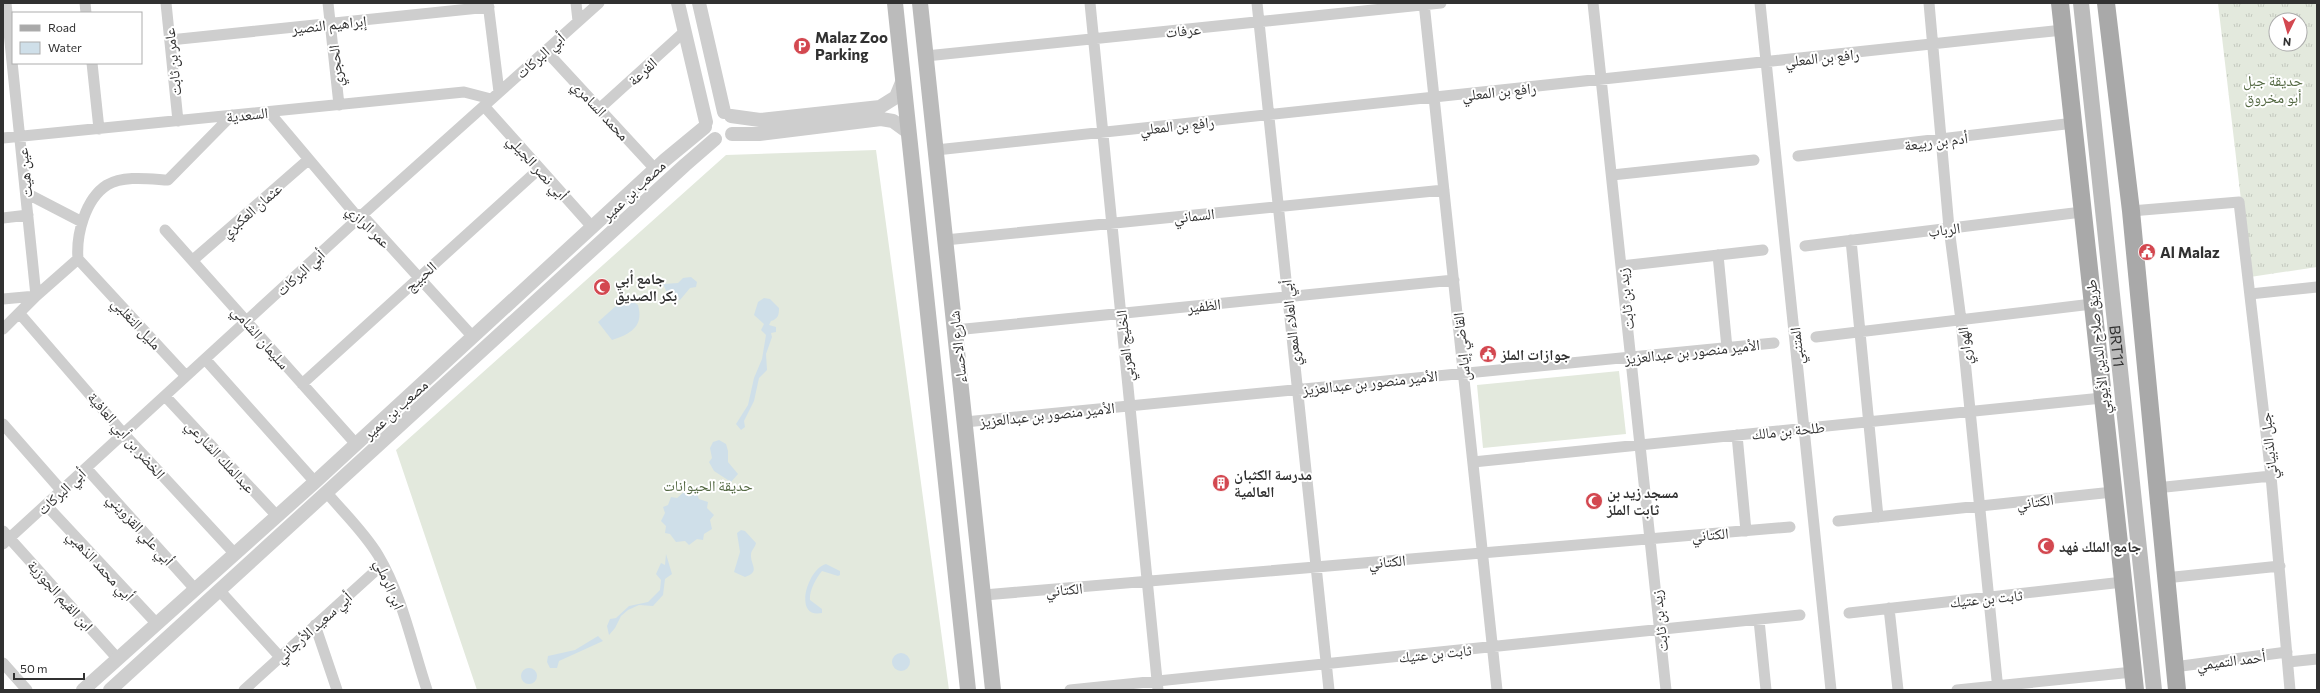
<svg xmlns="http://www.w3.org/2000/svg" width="2320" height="693" font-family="Commissioner,'Noto Naskh Arabic',sans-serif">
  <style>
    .grass { fill: url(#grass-tufts); fill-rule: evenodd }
    .garden { fill: #e3e9dd }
    .water { fill: #cfdfe9 }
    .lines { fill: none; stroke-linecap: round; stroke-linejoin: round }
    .minor { stroke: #cecece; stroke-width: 11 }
    .tertiary { stroke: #cecece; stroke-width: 14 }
    .secondary { stroke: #bbb; stroke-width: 16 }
    .primary { stroke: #a9a9a9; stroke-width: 18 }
    .labels { text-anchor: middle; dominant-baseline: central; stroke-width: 4; stroke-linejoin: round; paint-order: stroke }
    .street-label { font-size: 15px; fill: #313131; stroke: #fff }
    .poi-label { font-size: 15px; font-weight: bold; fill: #313131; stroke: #fff; text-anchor: start }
    .park-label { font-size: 15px; fill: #536842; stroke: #fff }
  </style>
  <defs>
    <pattern id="grass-tufts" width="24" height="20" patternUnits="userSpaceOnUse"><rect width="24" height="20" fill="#e3e9dd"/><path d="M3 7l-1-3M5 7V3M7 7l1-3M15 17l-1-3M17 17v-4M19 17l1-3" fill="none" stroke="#c3c8be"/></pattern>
  </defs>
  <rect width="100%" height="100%" fill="#fff"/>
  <path class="grass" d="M2218,3H2317V267L2250,277ZM2276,20H2300V44H2276Z"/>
  <path class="garden" d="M876,150L949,690H477L396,450L726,155Z
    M1619,371L1626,434L1483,448L1477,385Z"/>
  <path class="water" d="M691,277L697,282L696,287L690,288L680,300L669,297L663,284L678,283L683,278Z
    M626,297L638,305C644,326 631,334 612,340L598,322Z
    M764,298L770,299L779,308C779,315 778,319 771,321L769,325L776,327V332L771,333L772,337L766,354L767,370L759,378L754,401L744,421L745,427L741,430L736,424L748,405L754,378L762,359L766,335L761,330L764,324L754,315L758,302Z
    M719,440L726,444L728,451V462L738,474L731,482L714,471L709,462L712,458L710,448L713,442Z
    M684,492L689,496L697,494L699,499L708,502L707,508L714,515L710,520L712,529L704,534L703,540L697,539L689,545L685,541L676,542L670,534L665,533L666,526L661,521L665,513L663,507L668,505L671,497L677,498Z
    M741,530L745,531L756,543C755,548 751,550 751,555C750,564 761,572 745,577L734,572L740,552L737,533Z
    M666,554L672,574L665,579L663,595L653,606L639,605L628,610L621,616L615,628L609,635L607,626L610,619L616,618L629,606L648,602L660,590L661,580L656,574L661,563L665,565Z
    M826,564L840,571V575L838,576L822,571C816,578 809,591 810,600L822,609V613C792,619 808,568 826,564Z
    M598,636L603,641L559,661L557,668H550L547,662L548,656L575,650Z
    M892 662a9 9 0 1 1 18 0a9 9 0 1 1-18 0Z
    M521 676a8 8 0 1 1 16 0a8 8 0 1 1-16 0Z"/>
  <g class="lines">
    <path class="minor" d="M85,3L86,13
      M166,3L178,121
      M328,3L339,105
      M488,3L499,92
      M576,3L578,21
      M1090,3L1158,690
      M1257,3L1329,690
      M1424,3L1497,690
      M1593,3L1666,690
      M1760,3L1831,690
      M1929,3L1949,228L1961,320L1998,690
      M170,40L489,7
      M546,51L655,169
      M926,56L1441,3
      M92,63L99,129
      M484,106L593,228
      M599,109L684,32
      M269,112L355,214L362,215L473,337
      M3,138L464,92L491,99
      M936,150L2063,30
      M1798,156L2074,123
      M1612,175L1754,160
      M26,193L82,222
      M2131,211L2239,202L2271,476L2290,690
      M3,218L28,215
      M165,230L356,444
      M945,240L1444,190
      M1851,240L1878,517
      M1805,246L2082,212
      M1718,255L1727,348
      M193,260L308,160
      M1621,266L1763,250
      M2250,294L2317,287
      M3,299L36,296L78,259
      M20,314L123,433L235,554
      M3,329L36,296L6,3
      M955,330L1454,280
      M1816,337L2092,304
      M205,359L315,482
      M186,376L78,259C76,235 85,199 107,185C124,175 150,179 168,180L232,115
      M302,384L539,169
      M165,396L277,516
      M965,422L1774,343
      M3,424L61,490
      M1737,435L1746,531
      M1473,462L2102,398
      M86,468L195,589
      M2156,488L2271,476
      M327,493C344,513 364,532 378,555C402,595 412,645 427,690
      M46,505L157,624
      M1838,521L2113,492
      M3,531L118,659
      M3,544L362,215L599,3
      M2165,578L2280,566
      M220,591L280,657
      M984,595L1790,527
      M1889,608L1898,690
      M1849,613L2123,582
      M1759,620L1766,690
      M315,625L337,690
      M2288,662L2317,659
      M3,663L27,690
      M2174,667L2287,652
      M244,690L383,564
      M1070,690L1800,615
      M1957,690L2133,672"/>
    <path class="tertiary" d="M678,3L706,122
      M699,3L724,112
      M731,116L760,120L880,107L896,97L903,80
      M732,134H759L881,119L893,121L908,132
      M83,690L315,482L665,160L705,127
      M110,690L685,165L715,139"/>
    <g class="secondary">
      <path d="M895,3L968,690"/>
      <path d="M920,3L993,690"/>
      <path id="s1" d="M2081,3L2154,690"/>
    </g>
    <path class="primary" d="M2060,3L2135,690
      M2106,3L2131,211L2177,690"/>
  </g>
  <defs>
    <g id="parking-disc" transform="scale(0.9)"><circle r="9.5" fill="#d34850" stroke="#fff"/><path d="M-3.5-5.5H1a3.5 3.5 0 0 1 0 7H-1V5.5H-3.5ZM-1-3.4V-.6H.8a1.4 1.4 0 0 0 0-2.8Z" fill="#fff"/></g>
    <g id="civic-disc" transform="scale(0.9)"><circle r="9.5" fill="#d34850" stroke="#fff"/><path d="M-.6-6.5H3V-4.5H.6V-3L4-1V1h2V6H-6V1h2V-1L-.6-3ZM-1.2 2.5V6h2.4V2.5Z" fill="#fff"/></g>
    <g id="mosque-disc" transform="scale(0.9)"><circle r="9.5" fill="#d34850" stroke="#fff"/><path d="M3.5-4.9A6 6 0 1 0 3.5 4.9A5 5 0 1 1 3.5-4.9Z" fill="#fff"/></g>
    <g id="building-disc" transform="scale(0.9)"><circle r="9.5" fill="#d34850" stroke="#fff"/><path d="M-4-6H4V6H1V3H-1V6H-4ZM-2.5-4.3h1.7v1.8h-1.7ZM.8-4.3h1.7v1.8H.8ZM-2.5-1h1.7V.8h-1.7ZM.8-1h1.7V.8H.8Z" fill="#fff"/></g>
  </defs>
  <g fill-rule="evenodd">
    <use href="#parking-disc" x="802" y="46"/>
    <use href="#civic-disc" x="2147" y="252"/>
    <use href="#mosque-disc" x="602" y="287"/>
    <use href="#civic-disc" x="1488" y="354"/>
    <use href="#building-disc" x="1221" y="483"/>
    <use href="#mosque-disc" x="1594" y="501"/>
    <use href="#mosque-disc" x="2046" y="546"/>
  </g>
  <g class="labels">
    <g class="street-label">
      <text transform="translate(329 24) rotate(-6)">إبراهيم النصير</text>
      <text transform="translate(1183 30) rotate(-6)">عرفات</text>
      <text transform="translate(540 55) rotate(-42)">أبي البركات</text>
      <text transform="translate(1822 57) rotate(-6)">رافع بن المعلي</text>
      <text transform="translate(172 62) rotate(-96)">عامر بن ثابت</text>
      <text transform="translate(335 66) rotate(-96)">الحجري</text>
      <text transform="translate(642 71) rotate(-42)">الفرعة</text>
      <text transform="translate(1499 91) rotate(-6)">رافع بن المعلي</text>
      <text transform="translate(601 110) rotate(47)">محمد السامري</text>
      <text transform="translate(247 114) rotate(-6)">السعدية</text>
      <text transform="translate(1177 125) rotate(-6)">رافع بن المعلي</text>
      <text transform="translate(1936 141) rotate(-7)">أدم بن ربيعة</text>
      <text transform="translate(538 167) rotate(48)">أبي نصر الجيلي</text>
      <text transform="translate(24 173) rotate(-96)">عين هيت</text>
      <text transform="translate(633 190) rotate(-43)">مصعب بن عمير</text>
      <text transform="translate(251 210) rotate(-41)">عثمان العكبري</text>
      <text transform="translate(1194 215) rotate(-6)">السماني</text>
      <text transform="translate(369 226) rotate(44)">عمر الرازي</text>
      <text transform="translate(1944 229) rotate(-7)">الرباب</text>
      <text transform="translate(300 272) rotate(-43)">أبي البركات</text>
      <text transform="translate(420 276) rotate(-42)">الحبيج</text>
      <text transform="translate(1625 299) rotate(-96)">زيد بن ثابت</text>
      <text transform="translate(1204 305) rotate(-6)">الظفير</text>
      <text transform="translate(137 323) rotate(47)">مليل التغلبي</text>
      <text transform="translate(1290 323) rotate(-96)">أبي العلاء المعري</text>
      <text transform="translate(261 337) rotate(49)">سليمان الشامي</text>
      <text transform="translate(1124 346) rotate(-96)">الخليج العربي</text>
      <text transform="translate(1796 346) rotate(-96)">المتنبي</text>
      <text transform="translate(1964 346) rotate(-96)">الهواري</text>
      <text stroke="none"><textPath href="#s1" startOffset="345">BRT11</textPath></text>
      <text transform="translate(957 347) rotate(-96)">شارع الاحساء</text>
      <text transform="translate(1461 347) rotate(-96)">القاضي إياس</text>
      <text transform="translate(2097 347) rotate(-96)">طريق صلاح الدين الأيوبي</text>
      <text transform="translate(1692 351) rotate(-6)">الأمير منصور بن عبدالعزيز</text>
      <text transform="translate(1370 382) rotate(-6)">الأمير منصور بن عبدالعزيز</text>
      <text transform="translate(395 409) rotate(-42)">مصعب بن عمير</text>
      <text transform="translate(1047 414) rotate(-6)">الأمير منصور بن عبدالعزيز</text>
      <text transform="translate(1788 430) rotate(-6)">طلحة بن مالك</text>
      <text transform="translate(127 435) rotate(49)">الخضر بن أبي العافية</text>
      <text transform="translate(2268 446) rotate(-96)">جبل الذبياني</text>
      <text transform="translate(221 456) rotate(47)">عبدالملك الشارعي</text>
      <text transform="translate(61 491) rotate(-43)">أبي البركات</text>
      <text transform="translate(2035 501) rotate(-7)">الكتاني</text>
      <text transform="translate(141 529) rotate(48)">أبي علي القزويني</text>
      <text transform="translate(1710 534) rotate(-5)">الكتاني</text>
      <text transform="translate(1387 561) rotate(-5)">الكتاني</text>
      <text transform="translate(101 565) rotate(47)">أبي محمد الذهبي</text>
      <text transform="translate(390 584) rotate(67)">ابن الرملي</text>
      <text transform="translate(1064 589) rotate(-5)">الكتاني</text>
      <text transform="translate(61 595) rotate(48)">ابن القيم الجوزية</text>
      <text transform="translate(1986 598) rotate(-6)">ثابت بن عتيك</text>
      <text transform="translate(1659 621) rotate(-96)">زيد بن ثابت</text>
      <text transform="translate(313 627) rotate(-42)">أبي سعيد الأرجاني</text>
      <text transform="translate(1435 653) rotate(-6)">ثابت بن عتيك</text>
      <text transform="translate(2231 660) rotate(-7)">أحمد التميمي</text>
    </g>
    <g class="poi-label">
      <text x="815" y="37">Malaz Zoo<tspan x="815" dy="17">Parking</tspan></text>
      <text x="2160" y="252">Al Malaz</text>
      <text x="615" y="278">جامع أبي<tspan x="615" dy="17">بكر الصديق</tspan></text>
      <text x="1501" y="354">جوازات الملز</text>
      <text x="1234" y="474">مدرسة الكثبان<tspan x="1234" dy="17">العالمية</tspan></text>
      <text x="1607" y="492">مسجد زيد بن<tspan x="1607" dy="17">ثابت الملز</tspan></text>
      <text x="2059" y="546">جامع الملك فهد</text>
    </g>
    <g class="park-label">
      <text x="2273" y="80">حديقة جبل<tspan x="2273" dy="17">أبو مخروق</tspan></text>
      <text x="708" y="485">حديقة الحيوانات</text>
    </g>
  </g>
  <rect width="2320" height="693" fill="none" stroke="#313131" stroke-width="8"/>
  <rect x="12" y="12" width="130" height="52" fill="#ffffff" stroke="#adadad"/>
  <rect x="20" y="25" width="20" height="6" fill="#a9a9a9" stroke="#adadad"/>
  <text x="48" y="32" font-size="12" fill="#313131">Road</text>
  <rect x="20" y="42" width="20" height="12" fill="#cfdfe9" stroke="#adadad"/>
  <text x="48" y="52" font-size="12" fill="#313131">Water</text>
  <g transform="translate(2288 32) rotate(185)"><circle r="19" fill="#ffffff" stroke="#adadad"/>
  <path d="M0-3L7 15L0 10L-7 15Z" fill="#d34850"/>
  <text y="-6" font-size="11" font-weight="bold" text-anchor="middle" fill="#313131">N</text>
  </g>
  <path d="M14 673v6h70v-6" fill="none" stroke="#313131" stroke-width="2"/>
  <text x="20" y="673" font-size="12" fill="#313131" stroke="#ffffff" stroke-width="3" paint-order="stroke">50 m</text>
</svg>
